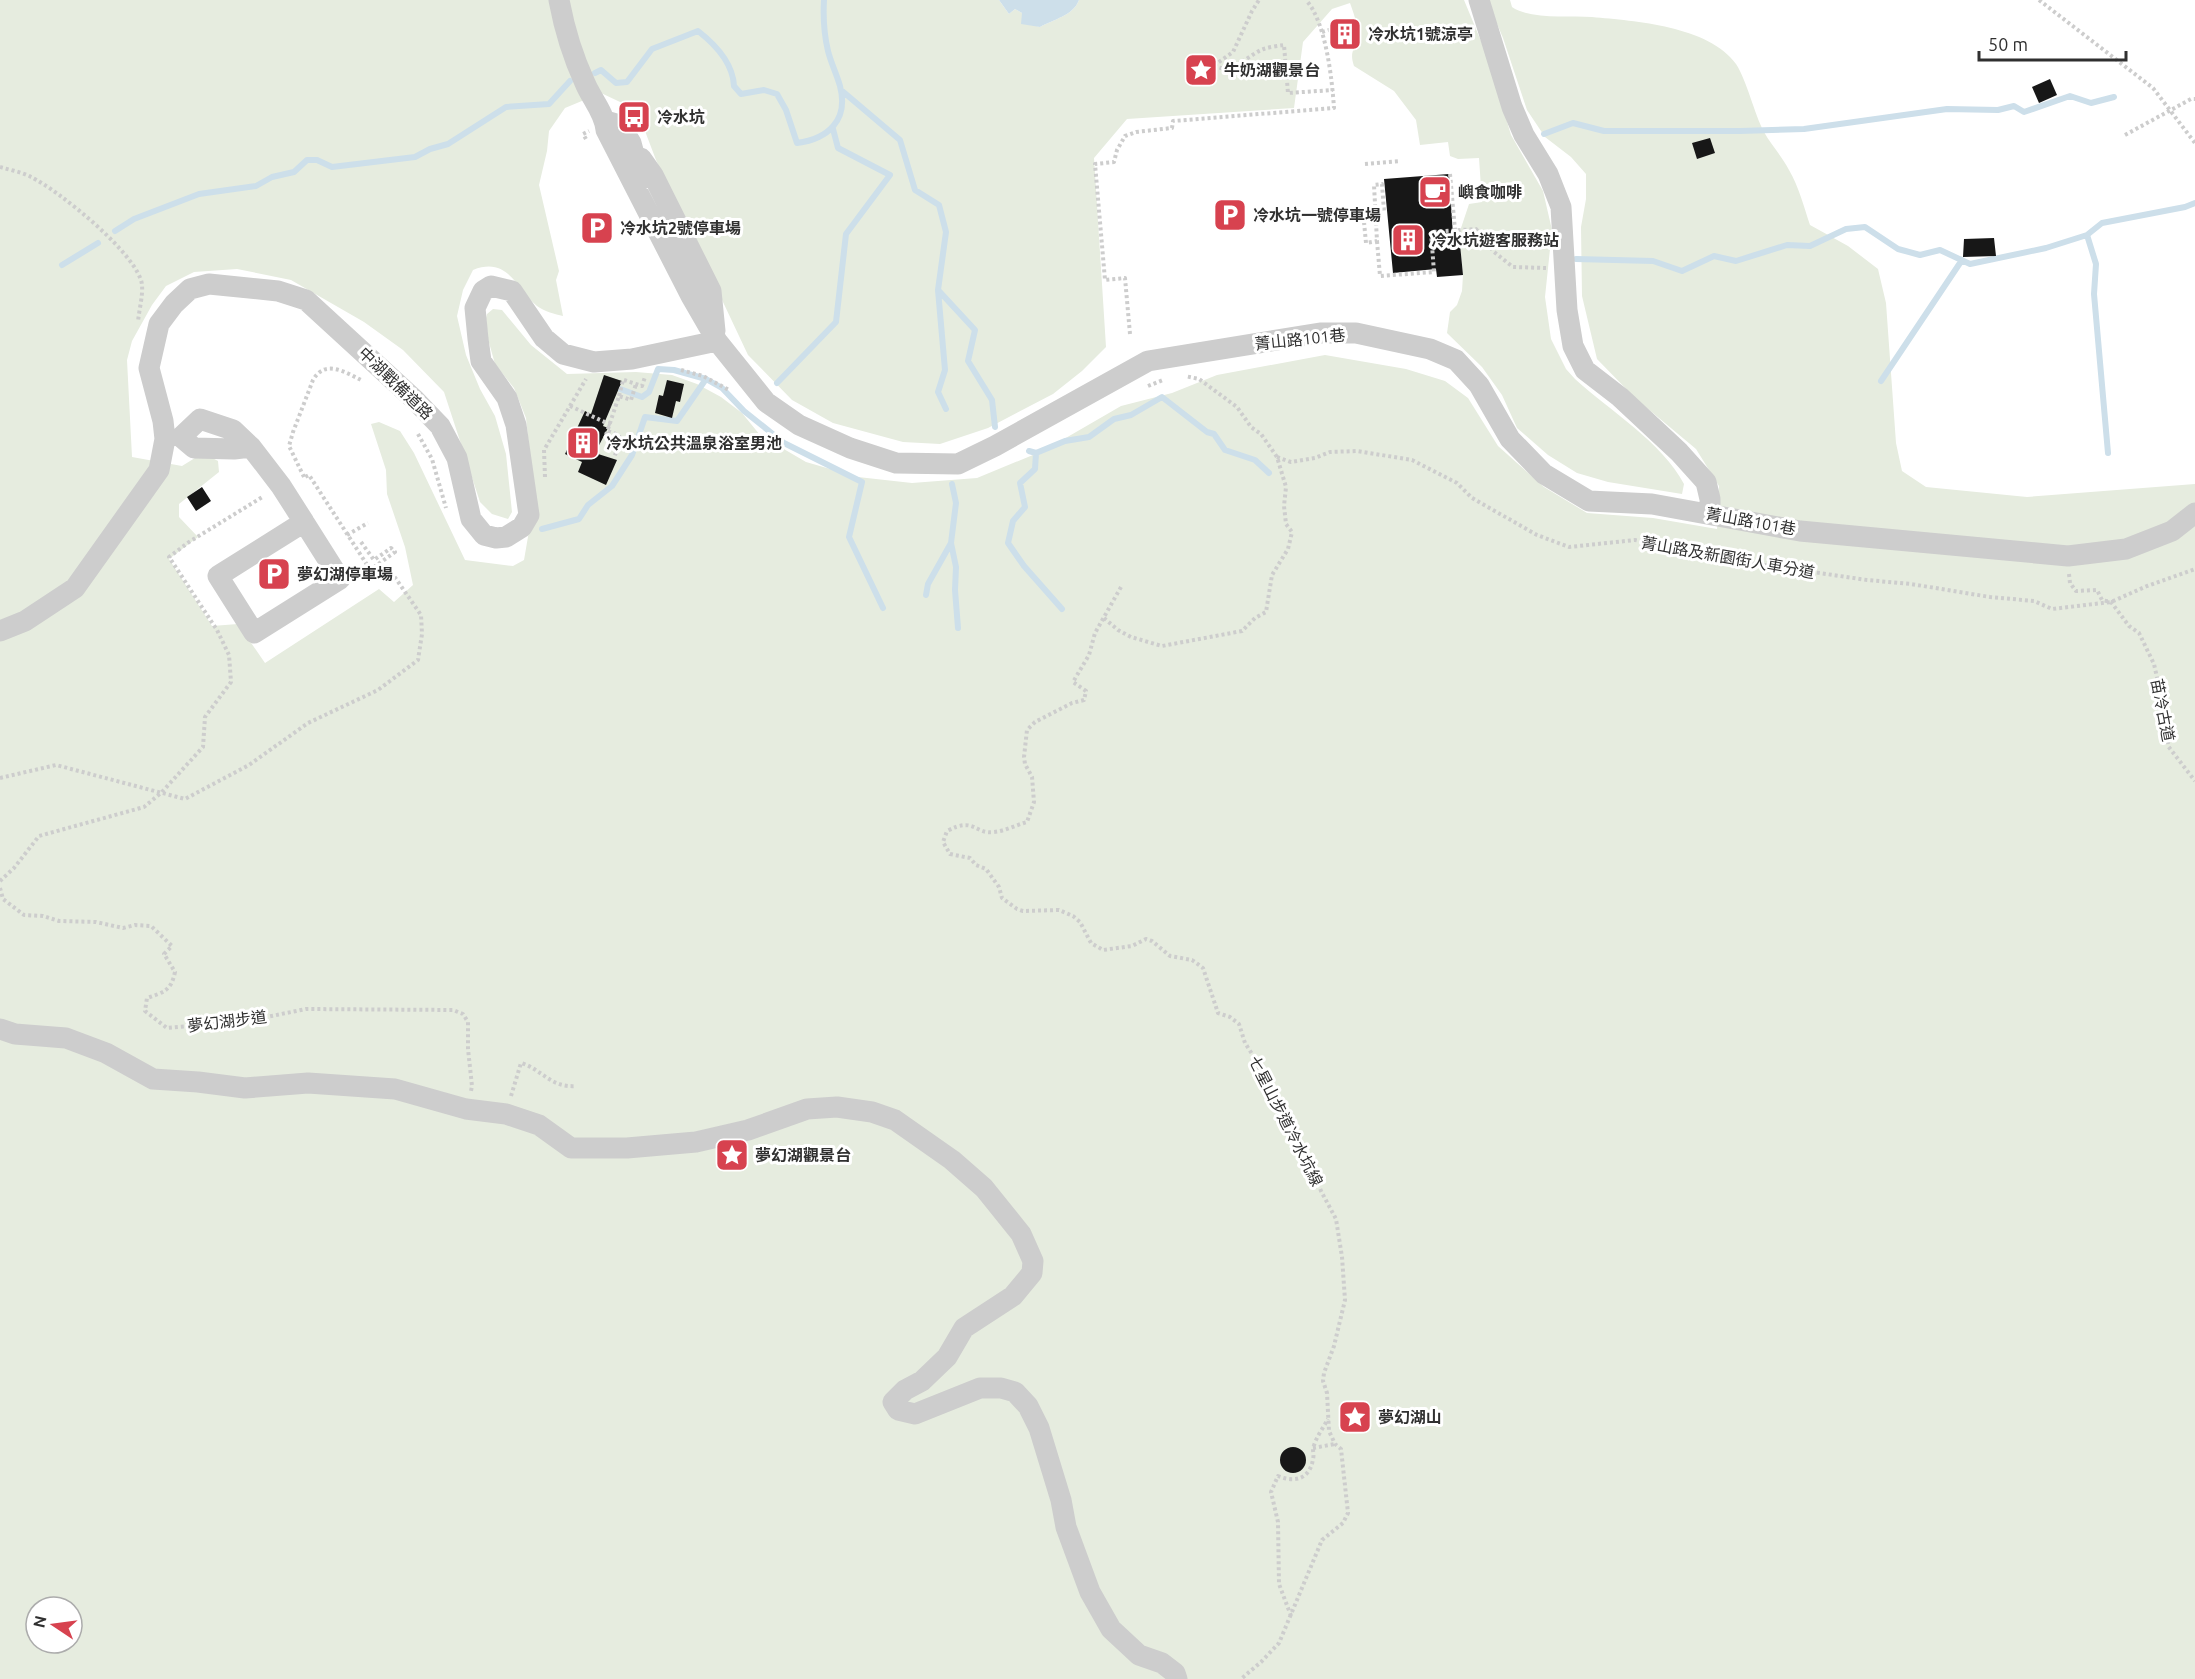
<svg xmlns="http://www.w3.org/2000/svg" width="2195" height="1679" font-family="Ubuntu,'Noto Sans TC',sans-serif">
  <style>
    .green { fill: #e6ecdf; fill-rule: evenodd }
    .water { fill: #cddfea }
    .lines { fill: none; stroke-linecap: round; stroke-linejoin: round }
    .stream { stroke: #cddfea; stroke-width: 6 }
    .building { fill: #171717 }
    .path { stroke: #cdcdcd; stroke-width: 4; stroke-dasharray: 3 3; stroke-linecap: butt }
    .minor { stroke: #cdcdcd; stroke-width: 21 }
    .labels { text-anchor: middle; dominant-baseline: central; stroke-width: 6; stroke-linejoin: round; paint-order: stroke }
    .poi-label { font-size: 16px; font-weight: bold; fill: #303030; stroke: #fff; text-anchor: start }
    .street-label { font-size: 16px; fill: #303030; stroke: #fff }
  </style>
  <rect width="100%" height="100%" fill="#fff"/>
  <path class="green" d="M0,0H999L1009,14L1015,9L1022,13L1029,24L1040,27C1054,19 1073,16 1079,0H1464L1488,58L1511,135L1543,191L1552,230L1545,297L1551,339L1566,369L1575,379C1610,411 1662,442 1684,484L1682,494L1608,482L1577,473L1548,455L1517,428L1502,395L1482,367L1447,333L1450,312L1457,305L1462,291L1463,275L1459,234L1469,204L1482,202L1479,158L1458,159L1450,156L1448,142L1420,145L1416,120L1394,91L1354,66C1349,51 1355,51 1357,37C1358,25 1354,14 1350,3L1332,9L1303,42L1294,108L1127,119L1094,158L1106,347L1082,371L1053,394L988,428L940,444L903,442L833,423L792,400L748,355L656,160L637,110L601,93L565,108L549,131L547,151L539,185L559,271L556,280L563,316C555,314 545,312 537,306C516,289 509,256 473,270L463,290L457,316L466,355L480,389L495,416L506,454L512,512L508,519L492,514L480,502L444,392L403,350L364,322L291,280L237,269L194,272L166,286L152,305L132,341L127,360L132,457L182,466L203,453L218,461L219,472L179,504V517L198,537L169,559L212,626L238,624L265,663L379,589L394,602L413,585L405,547L387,494L386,470L371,424L379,422L400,431L414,453L465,560L513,566L524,560L529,531L530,456L526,418L514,388L495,364L488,339L486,318L487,314L493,309L502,310L531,345L567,374L636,372L672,375L697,384L721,397L742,413L760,435L806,462L858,477L912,483L977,478L1045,450L1121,406L1172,393L1217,375L1325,355L1406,369L1445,381L1468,398L1498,446L1544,487L1587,513L1653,518L1717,529L1719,486L1696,449L1635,398L1597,359L1582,296L1581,227L1586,199V174L1571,157L1545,137L1527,110L1503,38L1487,0H1510L1512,7C1531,20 1569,15 1592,17C1635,21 1709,26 1736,64C1747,81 1754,113 1764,132C1771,145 1782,156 1789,170C1799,187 1804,207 1810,225L1848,246L1878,269L1886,303L1896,443L1902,471L1926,487L2027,497L2195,484V1679H0ZM36,1607H72V1643H36Z"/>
  <path class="water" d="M999,0H1079C1073,16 1054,19 1040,27L1021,24L1022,13L1015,9L1009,14Z"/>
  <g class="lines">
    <path class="stream" d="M595,73L601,70L616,83L627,82L652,49L698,31C716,45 733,64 734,86L741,94L764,90L777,94L786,110L797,143C828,139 849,120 840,86C837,75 831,63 828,51C824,34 823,17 824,0
      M841,90L900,140L915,190L939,205L946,232L938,290L945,370L938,392L946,409
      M1544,134L1573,123L1604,131H1740L1804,129L1947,109L1998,110L2014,106L2024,112L2070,96L2091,103L2114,97
      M115,231L134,219L199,194L256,186L272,177L294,172L307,160H317L332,167L415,157L430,149L448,144L506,107L549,104L570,81
      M2087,235L2096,264L2094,294L2108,453
      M1576,259L1653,261L1682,271L1714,256L1736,261L1787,245L1810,246L1846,229L1865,227L1898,249L1920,255L1940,250L1970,264L2046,248L2087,235L2102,223L2185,207L2195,203
      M62,265L98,243
      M939,291L975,330L968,361L992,400L995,427
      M1881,381L1962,260
      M777,383L836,322L846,234L890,175L838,148L833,129
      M612,386L642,397L649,392L658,369L674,370L706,379L722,388L744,411L784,443L862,482L849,537L883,608
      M1029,451L1036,453L1065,441L1089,437L1114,419L1131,415L1162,397L1207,432L1214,434L1225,450L1255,460L1269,473
      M1036,453L1035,469L1020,483L1025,507L1013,521L1008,543L1024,566L1062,609
      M952,484L956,503L951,543L956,567L955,590L958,628
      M542,529L579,519L588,505L612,486L632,455L645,417L677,421L706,379
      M926,595L928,584L951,543"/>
  </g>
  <path class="building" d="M2050,79L2057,95L2039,103L2032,87Z
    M1710,138L1715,153L1697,159L1692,143Z
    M1449,174L1453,235L1459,234L1463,275L1437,277L1436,269L1393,273L1384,179Z
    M1994,238L1996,256L1963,257L1964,239Z
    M604,375L622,381L603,426L608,428L595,453L617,460L606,485L578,472L582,462L565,454L585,411L591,414Z
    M667,380L684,384L680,402L676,401L672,418L655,413L659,395L663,396Z
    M202,487L211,501L196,511L187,497Z
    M1280 1460a13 13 0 1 1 26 0a13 13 0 1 1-26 0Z"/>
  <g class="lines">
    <path class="path" d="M2039,0L2153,88L2195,143
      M1322,32L1349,24
      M1214,65C1230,76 1246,57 1261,50C1268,47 1277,46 1284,45L1288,93L1333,90
      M1209,69L1233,52L1252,11L1259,0
      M2125,135L2191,99H2195
      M586,139L583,134L589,131
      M1365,164L1400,161
      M0,167C10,170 22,172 31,177C58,190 139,255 142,285C143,296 139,310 138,322
      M1450,174L1455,230
      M1364,222L1366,243L1377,241L1374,185L1382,184L1384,211
      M1377,241L1380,276L1434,272L1431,232L1476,229L1494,252L1513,267L1546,268
      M1130,334L1125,278L1105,280L1095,164L1114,162L1117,150L1125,136L1136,132L1172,128L1173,121L1334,108C1332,79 1326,22 1306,0
      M681,370L703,376L729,390
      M624,380L642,386L645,377
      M1148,386L1163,380
      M619,396L623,380
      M570,406L611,425
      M608,431L619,435L620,441L614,458
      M418,434L432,459L446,508
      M606,435L619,396L631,400L636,384
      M1277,457L1291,462L1315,458L1330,452L1357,451L1412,460L1457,483L1472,498L1537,535L1569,547L1635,540L1738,561L1867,580L1911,584L1990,597L2034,601L2052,609L2111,602L2147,586L2195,569
      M304,477L289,446L293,432L313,380C325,359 345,372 361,380
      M545,477L544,450L586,379
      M347,535L368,523
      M361,542L374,560L391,548L395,552L370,570
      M2069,574L2070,583L2076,591L2097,590L2102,600L2111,602L2129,626L2139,633L2154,664L2158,682L2164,698L2168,746L2195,781
      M1121,587L1095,633L1089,655L1073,682L1086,691L1084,700L1072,703L1035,722L1027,730L1024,757L1025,764L1032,777L1034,802L1027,822C1016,825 1005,831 994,832C975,835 975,816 947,831L943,842L950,854L970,858L976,865L986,869L999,887L1002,898L1017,909L1023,911L1059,910L1073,916L1080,922L1091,943L1098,947L1103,950L1132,946L1146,939L1152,941L1170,956L1192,960L1203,968L1218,1013L1230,1017L1239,1024L1245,1043L1254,1057L1279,1114L1301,1147L1313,1170L1321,1191L1336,1219L1342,1257L1345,1300L1334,1346L1324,1373L1323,1381L1327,1393L1329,1431L1335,1444L1341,1449L1348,1513L1343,1523L1322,1540L1279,1643L1261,1662L1241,1679
      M1104,618L1118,630L1131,637L1162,646L1242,631L1255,618L1266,612L1272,575L1288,549L1292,532L1286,524L1284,506L1286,487L1277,457L1261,434L1251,427L1237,407L1199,379L1185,376
      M0,778L56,765L185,799L249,765L308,723L378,690L418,660L422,634L421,615L394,576L373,574L309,475L303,478
      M0,881L14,868L39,836L144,807L161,793L203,747L205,717L231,682L229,655L217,630L169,557L189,542L264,496
      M0,888L3,899L24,915L43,916L59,921L96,922L123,928L135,925L151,926L172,946L164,954L175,972C171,991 164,992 147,998L145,1011L167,1028L247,1021L306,1009L453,1010L463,1014L468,1022V1049L472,1086L471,1091
      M511,1096L521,1063C542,1069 550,1088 576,1086
      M1313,1448L1335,1444
      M1291,1616L1279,1584L1278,1522L1271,1492L1278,1476C1295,1483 1310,1479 1313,1459C1314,1456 1313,1452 1313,1449C1315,1439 1323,1428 1328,1419"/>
    <path class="minor" d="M559,0C564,27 573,57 585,83C591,98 605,113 606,130L691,296L717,341L766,402L799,425L850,448L896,463L958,464L995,446L1148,361L1320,333H1356L1430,349L1456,360L1479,385L1510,439L1544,474L1589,501L1652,504L1800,531L2068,556L2126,549L2172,531L2195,513
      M1479,0L1512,107L1524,135L1548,174L1561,207L1567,310L1573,346L1585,370L1620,397L1679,452L1706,482L1710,499V513
      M606,121L620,125L631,143L641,180
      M641,158L653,175L711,291L715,331
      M181,437L200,419L233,430L251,447L281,486L304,522
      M181,437L194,448L234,449L251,447
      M304,522L340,579L254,633L218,576Z
      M0,631L25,621L75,588L159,470L165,439L163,421L149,368L159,324L174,304L190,289L209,284L278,291L306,300L415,400L440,426L457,458L471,519L484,535L496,538L506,537L522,527L529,515L516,425L507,398L481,361L478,339L475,308L483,291L491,286L512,291L544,338L563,354L594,362L632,359L717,341
      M0,1029L15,1034L66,1038L106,1053L153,1079L198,1082L245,1088L308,1083L395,1089L466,1109L506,1114L539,1125L571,1148H627L696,1142L748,1130L807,1109L837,1107L872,1112L895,1120L952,1160L984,1188L1021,1234L1033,1261L1032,1273L1013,1296L964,1328L947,1357L922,1381L905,1390L893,1402L898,1410L915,1414L980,1388H1001L1015,1392L1028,1406L1039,1428L1061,1500L1066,1527L1090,1592L1111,1629L1139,1655L1162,1663L1175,1673L1177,1679"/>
  </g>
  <defs>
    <g id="building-square" transform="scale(1.725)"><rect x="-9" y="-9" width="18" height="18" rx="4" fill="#d7424f" stroke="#fff"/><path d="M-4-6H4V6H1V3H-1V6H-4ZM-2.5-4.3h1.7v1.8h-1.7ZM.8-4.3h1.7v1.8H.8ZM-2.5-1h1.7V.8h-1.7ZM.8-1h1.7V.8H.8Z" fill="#fff"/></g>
    <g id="sight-square" transform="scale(1.725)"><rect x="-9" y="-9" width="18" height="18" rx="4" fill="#d7424f" stroke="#fff"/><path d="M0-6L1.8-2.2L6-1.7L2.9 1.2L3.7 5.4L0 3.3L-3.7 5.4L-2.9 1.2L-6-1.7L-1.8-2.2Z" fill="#fff"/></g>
    <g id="bus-square" transform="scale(1.725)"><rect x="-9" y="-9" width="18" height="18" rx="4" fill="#d7424f" stroke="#fff"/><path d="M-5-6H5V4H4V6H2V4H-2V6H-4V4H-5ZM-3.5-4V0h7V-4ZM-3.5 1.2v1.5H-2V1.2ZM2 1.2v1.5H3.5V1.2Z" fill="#fff"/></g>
    <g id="cafe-square" transform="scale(1.725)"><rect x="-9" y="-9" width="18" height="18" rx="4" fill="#d7424f" stroke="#fff"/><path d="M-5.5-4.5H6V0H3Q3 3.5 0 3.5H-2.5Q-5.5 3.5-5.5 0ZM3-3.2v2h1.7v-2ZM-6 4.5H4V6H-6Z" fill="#fff"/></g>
    <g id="parking-square" transform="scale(1.725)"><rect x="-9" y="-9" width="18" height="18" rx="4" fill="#d7424f" stroke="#fff"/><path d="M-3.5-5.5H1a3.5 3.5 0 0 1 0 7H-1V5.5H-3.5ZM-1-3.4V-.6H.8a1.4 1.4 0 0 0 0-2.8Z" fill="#fff"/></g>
  </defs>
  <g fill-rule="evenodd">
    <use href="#building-square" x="1345" y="34"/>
    <use href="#sight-square" x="1201" y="70"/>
    <use href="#bus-square" x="634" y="117"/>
    <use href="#cafe-square" x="1435" y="192"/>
    <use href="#parking-square" x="1230" y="215"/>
    <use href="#parking-square" x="597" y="228"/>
    <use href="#building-square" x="1408" y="240"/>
    <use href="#building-square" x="583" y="443"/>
    <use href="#parking-square" x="274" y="574"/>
    <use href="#sight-square" x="732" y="1155"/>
    <use href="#sight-square" x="1355" y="1417"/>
  </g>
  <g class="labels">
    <g class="poi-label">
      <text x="1368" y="34">冷水坑1號涼亭</text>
      <text x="1224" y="70">牛奶湖觀景台</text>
      <text x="657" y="117">冷水坑</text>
      <text x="1458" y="192">嶼食咖啡</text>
      <text x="1253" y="215">冷水坑一號停車場</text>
      <text x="620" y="228">冷水坑2號停車場</text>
      <text x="1431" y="240">冷水坑遊客服務站</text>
      <text x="606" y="443">冷水坑公共溫泉浴室男池</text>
      <text x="297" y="574">夢幻湖停車場</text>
      <text x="755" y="1155">夢幻湖觀景台</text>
      <text x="1378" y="1417">夢幻湖山</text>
    </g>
    <g class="street-label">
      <text transform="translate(1300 339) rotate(-6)">菁山路101巷</text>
      <text transform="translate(396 383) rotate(44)">中湖戰備道路</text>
      <text transform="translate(1751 521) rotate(10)">菁山路101巷</text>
      <text transform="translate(1728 557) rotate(10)">菁山路及新園街人車分道</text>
      <text transform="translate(2163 710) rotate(79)">苗冷古道</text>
      <text transform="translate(227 1021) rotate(-7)">夢幻湖步道</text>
      <text transform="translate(1286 1121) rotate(63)">七星山步道冷水坑線</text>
    </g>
  </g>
  <g transform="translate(54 1625) rotate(283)"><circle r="28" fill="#ffffff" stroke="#acacac" stroke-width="1.5"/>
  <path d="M0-4.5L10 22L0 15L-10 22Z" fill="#d7424f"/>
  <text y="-9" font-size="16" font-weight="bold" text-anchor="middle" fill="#303030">N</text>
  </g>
  <path d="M1979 51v9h147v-9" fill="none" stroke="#303030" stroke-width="3"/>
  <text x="1988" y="51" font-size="18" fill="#303030" stroke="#ffffff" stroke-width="4.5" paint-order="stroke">50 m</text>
</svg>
